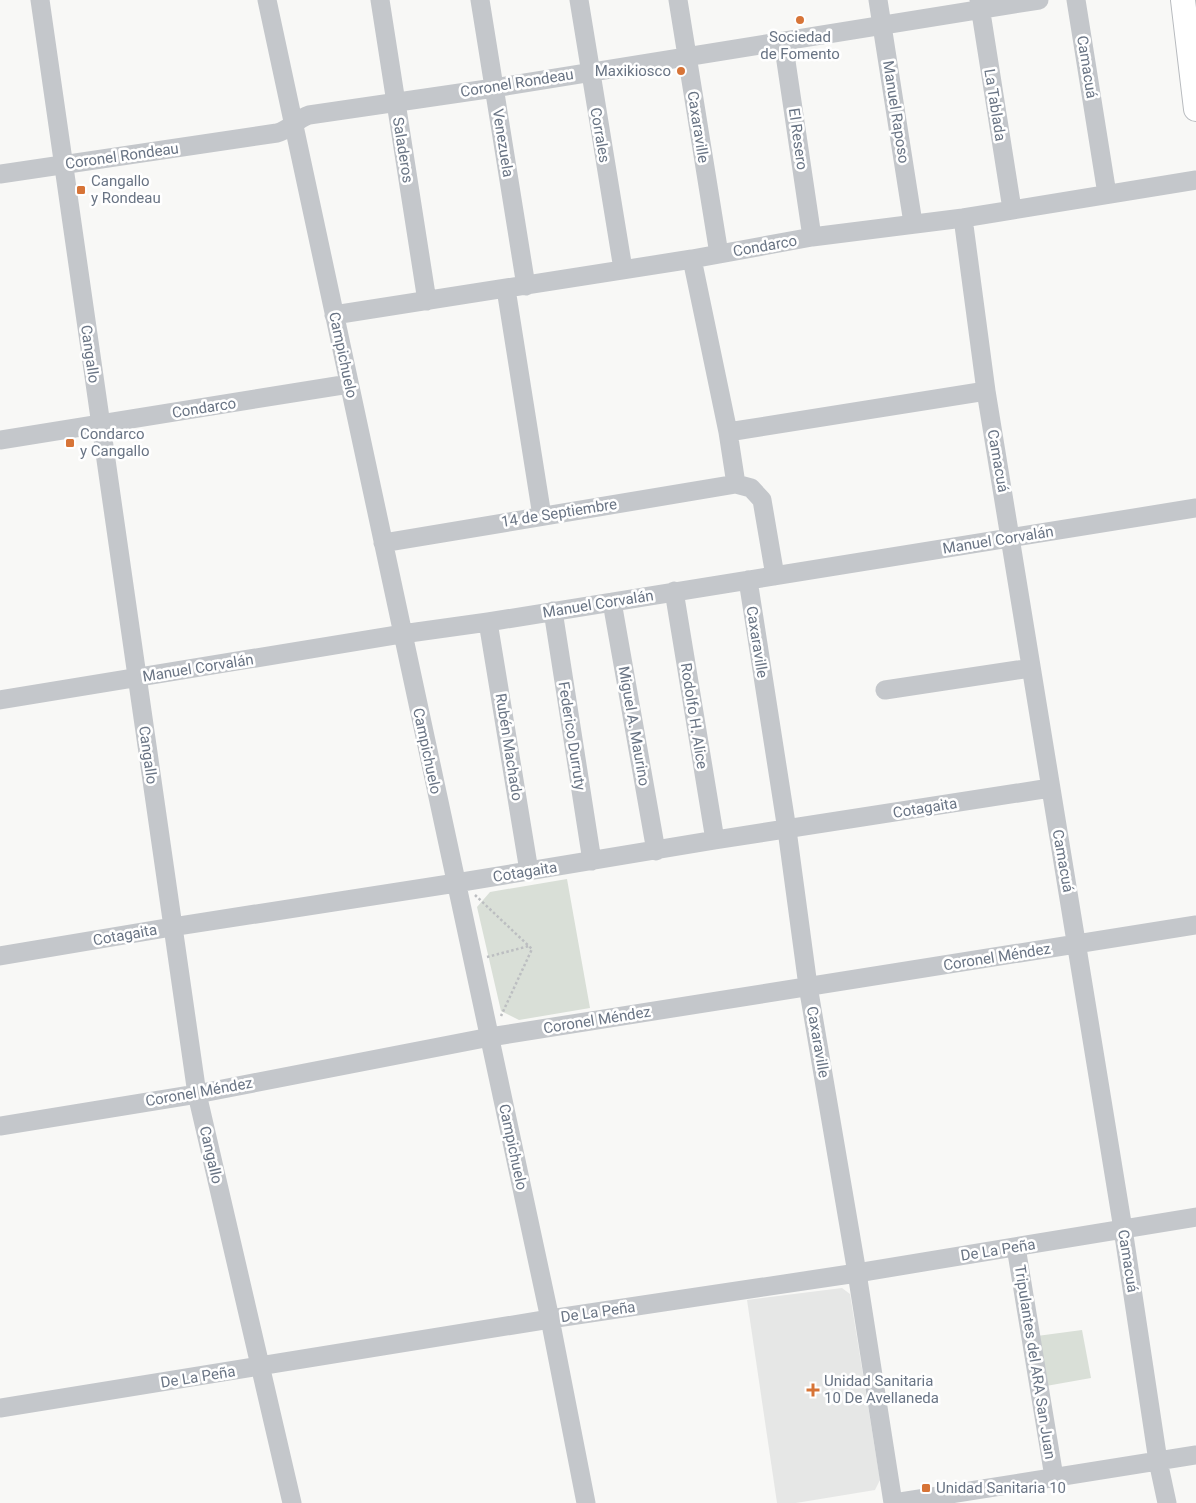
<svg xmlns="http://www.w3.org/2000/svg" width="1196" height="1503" font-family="Roboto,sans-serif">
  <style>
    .built { fill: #e6e7e6 }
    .green { fill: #d9dfd7 }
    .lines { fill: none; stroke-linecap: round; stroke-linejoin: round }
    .major-casing { stroke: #b7babe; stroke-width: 26 }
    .path { stroke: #bcbec1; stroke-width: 2.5; stroke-dasharray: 2.5 2.5; stroke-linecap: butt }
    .minor { stroke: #c4c7cb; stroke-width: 19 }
    .major { stroke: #fff; stroke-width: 24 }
    .poi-dot { fill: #d77437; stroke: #fff; stroke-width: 2 }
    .labels { text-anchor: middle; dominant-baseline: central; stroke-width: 5; stroke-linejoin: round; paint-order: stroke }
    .poi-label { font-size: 15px; fill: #697484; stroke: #fff; text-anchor: start }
    .street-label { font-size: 15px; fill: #697484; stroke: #fff }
  </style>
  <rect width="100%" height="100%" fill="#f8f8f6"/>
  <path class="built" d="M842,1288L850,1294L880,1480L875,1490L796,1503H777L747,1300Z"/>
  <path class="green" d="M567,879L590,1008L519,1020L501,1011L477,907L490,892Z
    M1082,1330L1091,1378L1046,1386L1037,1336Z"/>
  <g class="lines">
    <g class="major-casing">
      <path id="major" d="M1183,0L1196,109"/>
    </g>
    <path class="path" d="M475,895L532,949L501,1016
      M487,957L529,946"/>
    <path class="minor" d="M40,0L197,1094L292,1503
      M267,0L550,1319L586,1503
      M380,0L427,301
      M480,0L526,286
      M579,0L623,269
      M678,0L719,254
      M878,0L913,223
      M979,0L1012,209
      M1076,0L1107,194
      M783,41L812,237
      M0,174L277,133C289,130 297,119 309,115L494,88L1039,0
      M963,218L986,391L1123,1229L1158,1461L1167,1503
      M692,259L728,432L736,484L751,488L762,500L775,576
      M506,289L542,516
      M334,315L692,259L812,237L963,218L1196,180
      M728,432L986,391
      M0,440L349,384
      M383,543L736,484
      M748,580L787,830L808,986L857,1273L893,1503
      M674,591L715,840
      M612,602L656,851
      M553,611L592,861
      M488,622L529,871
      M885,690L1031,668
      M0,700L402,634L488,622L1196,508
      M0,956L172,927L456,883L715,840L1050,788
      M0,1126L197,1094L490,1037L1196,925
      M1016,1247L1054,1477
      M0,1408L550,1319L857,1273L1196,1217
      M894,1503L1196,1455"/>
    <use href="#major" class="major"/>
  </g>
  <g class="poi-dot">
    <circle cx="800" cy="20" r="5"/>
    <circle cx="681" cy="71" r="5"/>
    <rect x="76" y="185" width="10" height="10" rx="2.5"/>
    <rect x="65" y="438" width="10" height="10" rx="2.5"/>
    <path d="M810.5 1382.5h5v5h5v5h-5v5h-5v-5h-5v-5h5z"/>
    <rect x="921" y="1483" width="10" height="10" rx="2.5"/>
  </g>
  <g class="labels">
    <g class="poi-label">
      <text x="800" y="37" text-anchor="middle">Sociedad<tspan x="800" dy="17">de Fomento</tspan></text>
      <text x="671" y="71" text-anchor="end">Maxikiosco</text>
      <text x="91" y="181">Cangallo<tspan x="91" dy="17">y Rondeau</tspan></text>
      <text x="80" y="434">Condarco<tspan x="80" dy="17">y Cangallo</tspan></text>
      <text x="824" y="1381">Unidad Sanitaria<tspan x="824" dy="17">10 De Avellaneda</tspan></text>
      <text x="936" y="1488">Unidad Sanitaria 10</text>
    </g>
    <g class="street-label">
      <text transform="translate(1087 67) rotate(81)">Camacuá</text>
      <text transform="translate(517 83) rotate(-9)">Coronel Rondeau</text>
      <text transform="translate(995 105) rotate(81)">La Tablada</text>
      <text transform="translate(896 112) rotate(81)">Manuel Raposo</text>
      <text transform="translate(698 127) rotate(81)">Caxaraville</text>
      <text transform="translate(600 135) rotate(80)">Corrales</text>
      <text transform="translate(798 139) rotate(82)">El Resero</text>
      <text transform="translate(503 143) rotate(81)">Venezuela</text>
      <text transform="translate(403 150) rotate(81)">Saladeros</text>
      <text transform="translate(122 156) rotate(-8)">Coronel Rondeau</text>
      <text transform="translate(765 246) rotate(-10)">Condarco</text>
      <text transform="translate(90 354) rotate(82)">Cangallo</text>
      <text transform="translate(343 355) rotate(78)">Campichuelo</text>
      <text transform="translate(204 408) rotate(-9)">Condarco</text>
      <text transform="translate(998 461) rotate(80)">Camacuá</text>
      <text transform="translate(559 513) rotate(-9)">14 de Septiembre</text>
      <text transform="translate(998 540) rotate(-9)">Manuel Corvalán</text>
      <text transform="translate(598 604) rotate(-9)">Manuel Corvalán</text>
      <text transform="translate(757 642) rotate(81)">Caxaraville</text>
      <text transform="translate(198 668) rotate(-9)">Manuel Corvalán</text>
      <text transform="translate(694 716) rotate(81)">Rodolfo H. Alice</text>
      <text transform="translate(634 726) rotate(80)">Miguel A. Maurino</text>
      <text transform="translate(572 736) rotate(81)">Federico Durruty</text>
      <text transform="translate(509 747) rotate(81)">Rubén Machado</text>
      <text transform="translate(427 751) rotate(78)">Campichuelo</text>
      <text transform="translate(148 755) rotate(82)">Cangallo</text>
      <text transform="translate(925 808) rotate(-9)">Cotagaita</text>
      <text transform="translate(1063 861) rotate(80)">Camacuá</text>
      <text transform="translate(525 872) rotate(-9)">Cotagaita</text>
      <text transform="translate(125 935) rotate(-10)">Cotagaita</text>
      <text transform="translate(997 957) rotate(-9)">Coronel Méndez</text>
      <text transform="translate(597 1020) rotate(-9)">Coronel Méndez</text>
      <text transform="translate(818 1042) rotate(80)">Caxaraville</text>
      <text transform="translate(199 1092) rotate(-10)">Coronel Méndez</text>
      <text transform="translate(513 1147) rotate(78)">Campichuelo</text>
      <text transform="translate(211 1155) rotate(77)">Cangallo</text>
      <text transform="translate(998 1250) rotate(-9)">De La Peña</text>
      <text transform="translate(1128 1261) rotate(81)">Camacuá</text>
      <text transform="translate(598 1312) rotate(-8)">De La Peña</text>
      <text transform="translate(1035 1362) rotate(81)">Tripulantes del ARA San Juan</text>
      <text transform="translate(198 1377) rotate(-9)">De La Peña</text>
    </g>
  </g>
</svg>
